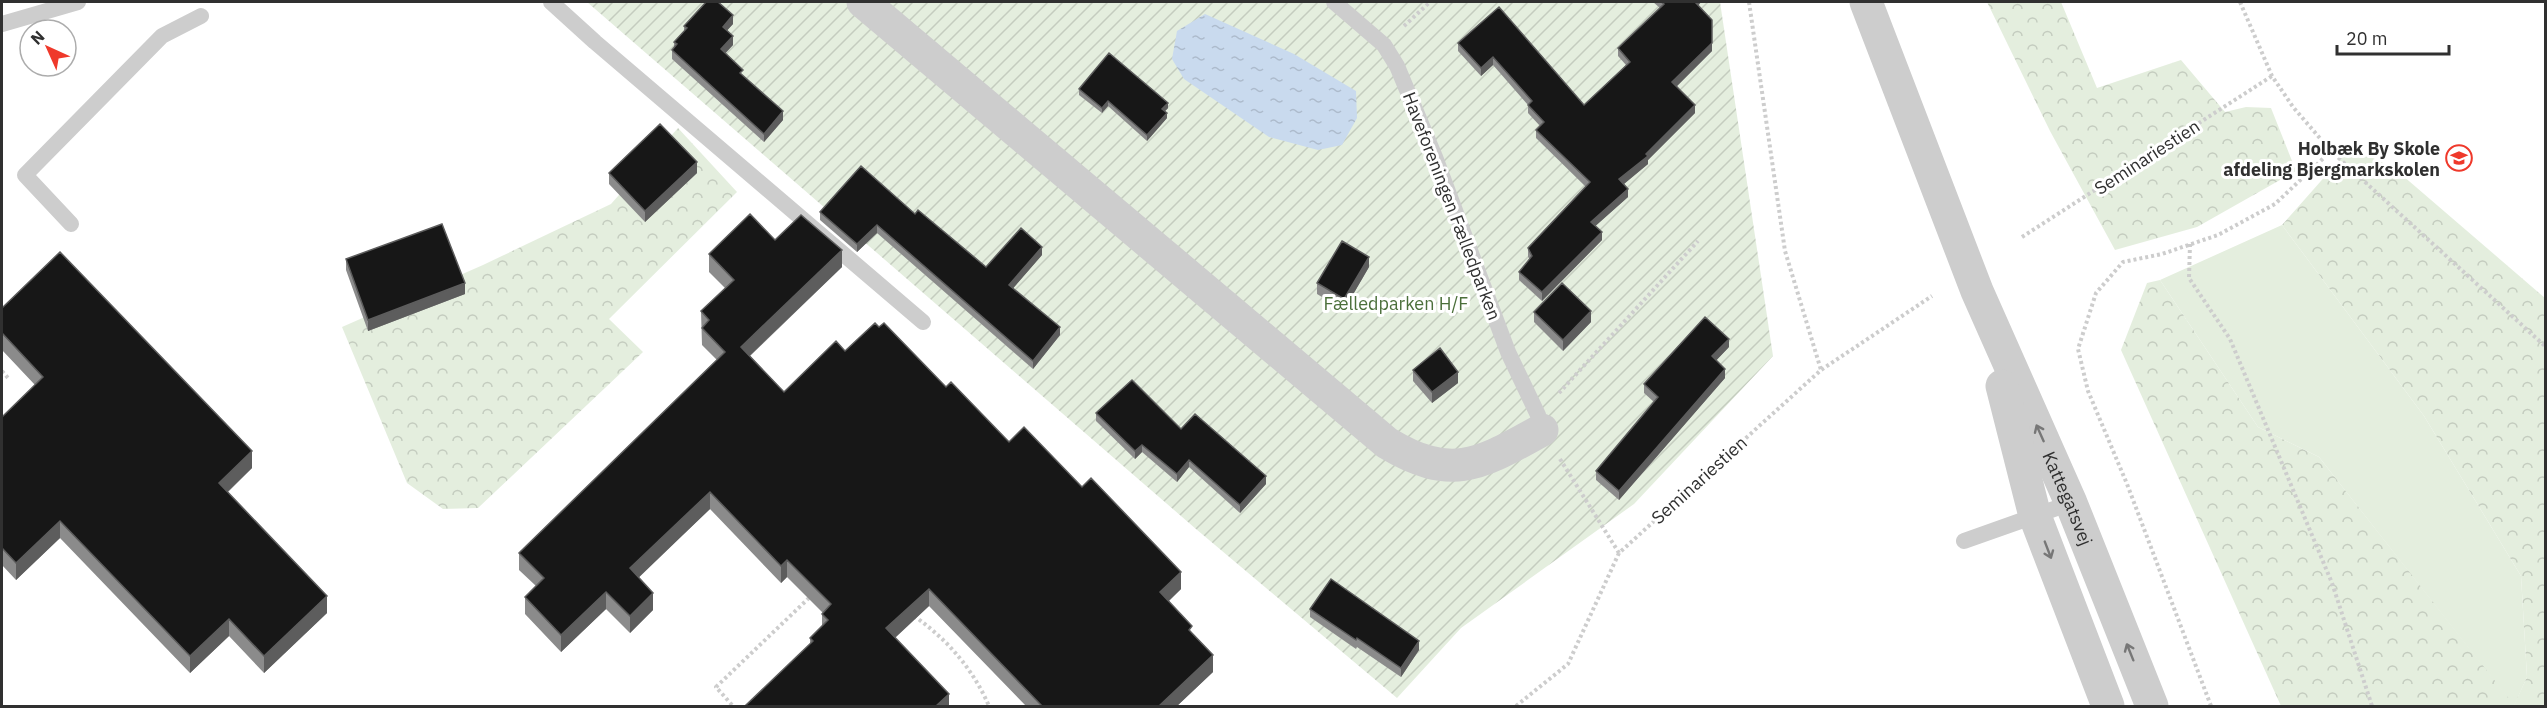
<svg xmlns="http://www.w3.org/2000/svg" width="2547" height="708" font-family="'IBM Plex Sans',sans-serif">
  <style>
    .grass { fill: #e4eede }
    .forest { fill: url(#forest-crowns) }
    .garden { fill: url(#garden-furrows) }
    .water { fill: url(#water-ripples) }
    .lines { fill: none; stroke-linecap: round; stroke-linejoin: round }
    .path { stroke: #cdcdcd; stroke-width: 4; stroke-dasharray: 3 3; stroke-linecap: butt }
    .service { stroke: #cdcdcd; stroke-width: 16 }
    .minor { stroke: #cdcdcd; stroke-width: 33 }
    .tertiary { stroke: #cdcdcd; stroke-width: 33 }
    .wall { fill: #8b8b8b }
    .shaded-wall { fill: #5d5d5d }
    .building { fill: #171717; stroke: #5d5d5d; stroke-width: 1.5 }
    .oneway { stroke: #777 }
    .labels { text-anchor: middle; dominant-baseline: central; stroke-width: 6; stroke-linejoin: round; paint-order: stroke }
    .poi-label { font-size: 18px; font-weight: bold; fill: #303030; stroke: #fff; text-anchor: end }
    .street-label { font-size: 18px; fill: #303030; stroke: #fff }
    .park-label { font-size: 18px; fill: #4b6f3a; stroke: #fff }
  </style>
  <defs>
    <pattern id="forest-crowns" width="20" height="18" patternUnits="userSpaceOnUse" patternTransform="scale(1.5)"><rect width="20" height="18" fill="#e4eede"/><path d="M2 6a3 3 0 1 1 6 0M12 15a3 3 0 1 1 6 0" fill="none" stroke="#c4ccbf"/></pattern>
    <pattern id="garden-furrows" width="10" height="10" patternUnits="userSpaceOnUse" patternTransform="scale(1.5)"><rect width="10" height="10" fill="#e4eede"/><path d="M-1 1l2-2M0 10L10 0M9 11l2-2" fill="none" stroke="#c4ccbf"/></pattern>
    <pattern id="water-ripples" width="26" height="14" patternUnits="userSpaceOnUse" patternTransform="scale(1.5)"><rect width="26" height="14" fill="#c9daee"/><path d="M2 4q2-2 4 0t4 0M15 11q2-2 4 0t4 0" fill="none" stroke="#adbbcc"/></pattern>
  </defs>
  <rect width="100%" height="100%" fill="#fff"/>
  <path class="grass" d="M2282,225L2424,416L2521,576L2527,677L2514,706L2319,457L2258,427L2160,280Z"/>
  <path class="forest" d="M1987,2H2061L2097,88L2181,60L2225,112L2246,107L2271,108L2296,171L2197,227L2115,250L2050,131Z
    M678,128L737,192L609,319L643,352L478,508L443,509L407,483L342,327L483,265L611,204Z
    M2351,147L2395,169L2545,298V706H2281L2121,350L2147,283L2160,280L2258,427L2319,457L2514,705L2527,677L2521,576L2424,416L2282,225Z"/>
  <path class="garden" d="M587,2H1720L1773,356L1634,504L1461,628L1397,698L1196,529Z"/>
  <path class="water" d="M1205,14L1294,54L1356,91L1357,118L1342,145L1318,150L1269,137L1184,79L1172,59L1177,31Z"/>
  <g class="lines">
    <path class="path" d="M1749,2L1785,251L1821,370
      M2240,2L2272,76L2293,107L2331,151L2546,347
      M1404,26L1430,2
      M2022,237L2272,76
      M2190,244L2189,278L2230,339L2332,583L2372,706
      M2,371L8,378
      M1559,393L1698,241
      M1560,459L1619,553
      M914,616C947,639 973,669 989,706
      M732,705L716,687L811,596
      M1516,706L1568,664L1619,553L1821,370L1932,296
      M2211,706L2127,484L2088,391L2078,349L2096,293L2123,262L2162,254L2218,235L2275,204L2331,151"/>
    <path class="service" d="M551,2L595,42L923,322
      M1334,2L1384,45L1397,66L1435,157L1508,352L1538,415L1542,430
      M2,24L78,2
      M71,224L25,175L162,36L201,16
      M1964,541L2071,503"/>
    <path class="minor" d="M863,2L1387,443C1453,483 1482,463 1542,430"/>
    <g class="tertiary">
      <path id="s1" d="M1866,2L1977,291L2071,503L2152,706"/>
      <path d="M2002,386L2035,516L2108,706"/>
    </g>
  </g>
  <path class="wall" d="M1653,2H1701L1698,6L1712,51L1677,86L1695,113L1648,160V164L1624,184L1628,197L1595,226L1602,240L1542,301L1519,280V272L1530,259L1528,257V248L1586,187L1536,138V130L1540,126L1528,113V105L1493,65L1481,76L1458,51V43L1499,7L1584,105L1626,65L1618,56V48L1660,8Z
    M733,24L727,30L733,45L725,53L743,76L783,120L764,142L672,59V50L674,48V42L684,31V26Z
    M1079,89L1168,108L1165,111L1167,118L1147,141L1108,106L1102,113L1079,95Z
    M609,173H697L645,222L609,184Z
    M820,212L915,214L986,267L1042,255L1013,288L1060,335L1033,369L877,233L857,252L820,220Z
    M775,240L842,267L750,356L784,392L845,351L946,387L1181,589L1169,601L1192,633L1213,672L1177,706H1026L929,606L895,638L949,706L810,644V638L822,627V614L823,613L787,577L781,583L710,509L638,577L653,610L630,633L606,609L561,652L525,614V597L536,586L519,570V553L717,360L702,345L701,311L725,288L709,272V254Z
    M346,259L465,294L368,331L346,270Z
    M1369,267L1344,310L1317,294V283Z
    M2,308L252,468L228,492L327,613L264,673L229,636L190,673L60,538L16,580L2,565V417L35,385L2,350Z
    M1534,312L1591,322L1563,351L1534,322Z
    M1729,347L1716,360L1725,378L1619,500L1596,480V471L1654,402L1644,393V384Z
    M1413,370L1458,383L1432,403L1413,381Z
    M1096,413L1181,429L1266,484L1240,513L1189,467L1177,482L1142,452L1135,459L1096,421Z
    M1310,609L1419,650L1401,677L1357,647L1356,649L1310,617Z"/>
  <path class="shaded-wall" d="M1695,2H1701L1694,10Z
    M733,15V24L723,35V27Z
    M1712,20V51L1672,91V82Z
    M733,36V45L721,58V49Z
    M1493,57V65L1481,76V68Z
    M1108,101V106L1102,113V108Z
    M1168,103V108L1162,114V109Z
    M1695,105V113L1648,160V164L1619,188V179Z
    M783,111V120L764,142V134Z
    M1167,113V118L1147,141V135Z
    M697,162V173L645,222V211Z
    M1628,189V197L1591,230V222Z
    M877,225V233L857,252V244Z
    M1602,232V240L1542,301V292Z
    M1042,247V255L1009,293V285Z
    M842,250V267L741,364V347Z
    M1369,257V267L1344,310V299Z
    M465,283V294L368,331V320Z
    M1591,311V322L1563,351V340Z
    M1060,327V335L1033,369V361Z
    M1729,339V347L1712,365V356Z
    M1725,369V378L1619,500V491Z
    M1458,372V383L1432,403V392Z
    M1142,445V452L1135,459V451Z
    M252,451V468L219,500V483Z
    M1189,460V467L1177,482V474Z
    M1266,476V484L1240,513V505Z
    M710,492V509L630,586V568Z
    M60,521V538L16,580V563Z
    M787,560V577L781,583V566Z
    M1181,572V589L1160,609V592Z
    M929,589V606L886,646V628Z
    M606,592V609L561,652V635Z
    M653,593V610L630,633V616Z
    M327,596V613L264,673V656Z
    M229,619V636L190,673V656Z
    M1419,641V650L1401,677V668Z
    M1213,655V672L1177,706H1159Z
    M949,694V706H936Z"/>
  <path class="building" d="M706,2H718L733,15L723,27L733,36L721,49L743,70L740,73L783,111L764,134L672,50L677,44L674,42L687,28L684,26Z
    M1661,2H1695L1712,20V43L1672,82L1695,105L1646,154L1648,156L1619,179L1628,189L1591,222L1602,232L1542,292L1519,272L1532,256L1528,248L1590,182L1536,130L1544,122L1528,105L1532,101L1493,57L1481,68L1458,43L1499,7L1584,105L1630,62L1618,48L1664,4Z
    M1109,53L1168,103L1162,109L1167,113L1147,135L1108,101L1102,108L1079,89Z
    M660,124L697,162L645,211L609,173Z
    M861,166L915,214L918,210L986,267L1021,228L1042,247L1009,285L1060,327L1033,361L877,225L857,244L820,212Z
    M750,214L775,240L801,215L842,250L741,347L784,392L836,341L845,351L875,323L879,327L884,323L946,387L951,382L1009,442L1024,427L1082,487L1091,478L1181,572L1160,592L1192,626L1189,630L1213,655L1159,706H1042L929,589L886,628L949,694L936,706H745L813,641L810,638L828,620L822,614L831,604L787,560L781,566L710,492L630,568L653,593L630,616L606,592L561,635L525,597L544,578L519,553L725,352L702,328L709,320L701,311L734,280L709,254Z
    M442,224L465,283L368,320L346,259Z
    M1342,241L1369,257L1344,299L1317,283Z
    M60,252L252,451L219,483L327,596L264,656L229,619L190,656L60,521L16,563L2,548V417L43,377L2,333V308Z
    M1562,283L1591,311L1563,340L1534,312Z
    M1705,317L1729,339L1712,356L1725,369L1619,491L1596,471L1658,397L1644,384Z
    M1440,348L1458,372L1432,392L1413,370Z
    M1132,380L1181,429L1195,414L1266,476L1240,505L1189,460L1177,474L1142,445L1135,451L1096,413Z
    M1331,579L1419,641L1401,668L1357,638L1356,640L1310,609Z"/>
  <defs><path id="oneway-shaft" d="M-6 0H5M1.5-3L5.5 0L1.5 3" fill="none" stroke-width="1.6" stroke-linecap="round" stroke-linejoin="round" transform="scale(1.5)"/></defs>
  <g class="oneway">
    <use href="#oneway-shaft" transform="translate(2040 433) rotate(-114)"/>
    <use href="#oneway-shaft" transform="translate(2048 550) rotate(69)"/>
    <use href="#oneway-shaft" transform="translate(2130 652) rotate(-112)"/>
  </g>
  <defs>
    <g id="school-ring" transform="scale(1.35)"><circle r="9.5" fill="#fff" stroke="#ef392b" stroke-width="1.5"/><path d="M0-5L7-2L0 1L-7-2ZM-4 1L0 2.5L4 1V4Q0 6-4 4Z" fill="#ef392b"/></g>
  </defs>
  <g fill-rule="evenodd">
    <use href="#school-ring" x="2459" y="158"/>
  </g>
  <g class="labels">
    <g class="poi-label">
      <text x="2440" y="148">Holbæk By Skole<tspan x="2440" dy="21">afdeling Bjergmarkskolen</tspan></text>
    </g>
    <g class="street-label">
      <text transform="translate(2147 157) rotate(-33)">Seminariestien</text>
      <text transform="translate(1452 206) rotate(69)">Haveforeningen Fælledparken</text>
      <text transform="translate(1699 480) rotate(-42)">Seminariestien</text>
      <text stroke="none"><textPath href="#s1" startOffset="536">Kattegatsvej</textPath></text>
    </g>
    <g class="park-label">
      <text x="1396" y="303">Fælledparken H/F</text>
    </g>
  </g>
  <rect width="2547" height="708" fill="none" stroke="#303030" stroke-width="6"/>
  <g transform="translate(48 48) rotate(315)"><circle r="28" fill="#ffffff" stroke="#acacac" stroke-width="1.5"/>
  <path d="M0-4.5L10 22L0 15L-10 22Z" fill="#ef392b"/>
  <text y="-9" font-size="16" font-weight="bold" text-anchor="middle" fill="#303030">N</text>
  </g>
  <path d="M2337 45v9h112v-9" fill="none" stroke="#303030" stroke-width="3"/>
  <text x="2346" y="45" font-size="18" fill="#303030" stroke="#ffffff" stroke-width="4.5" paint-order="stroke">20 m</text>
</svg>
